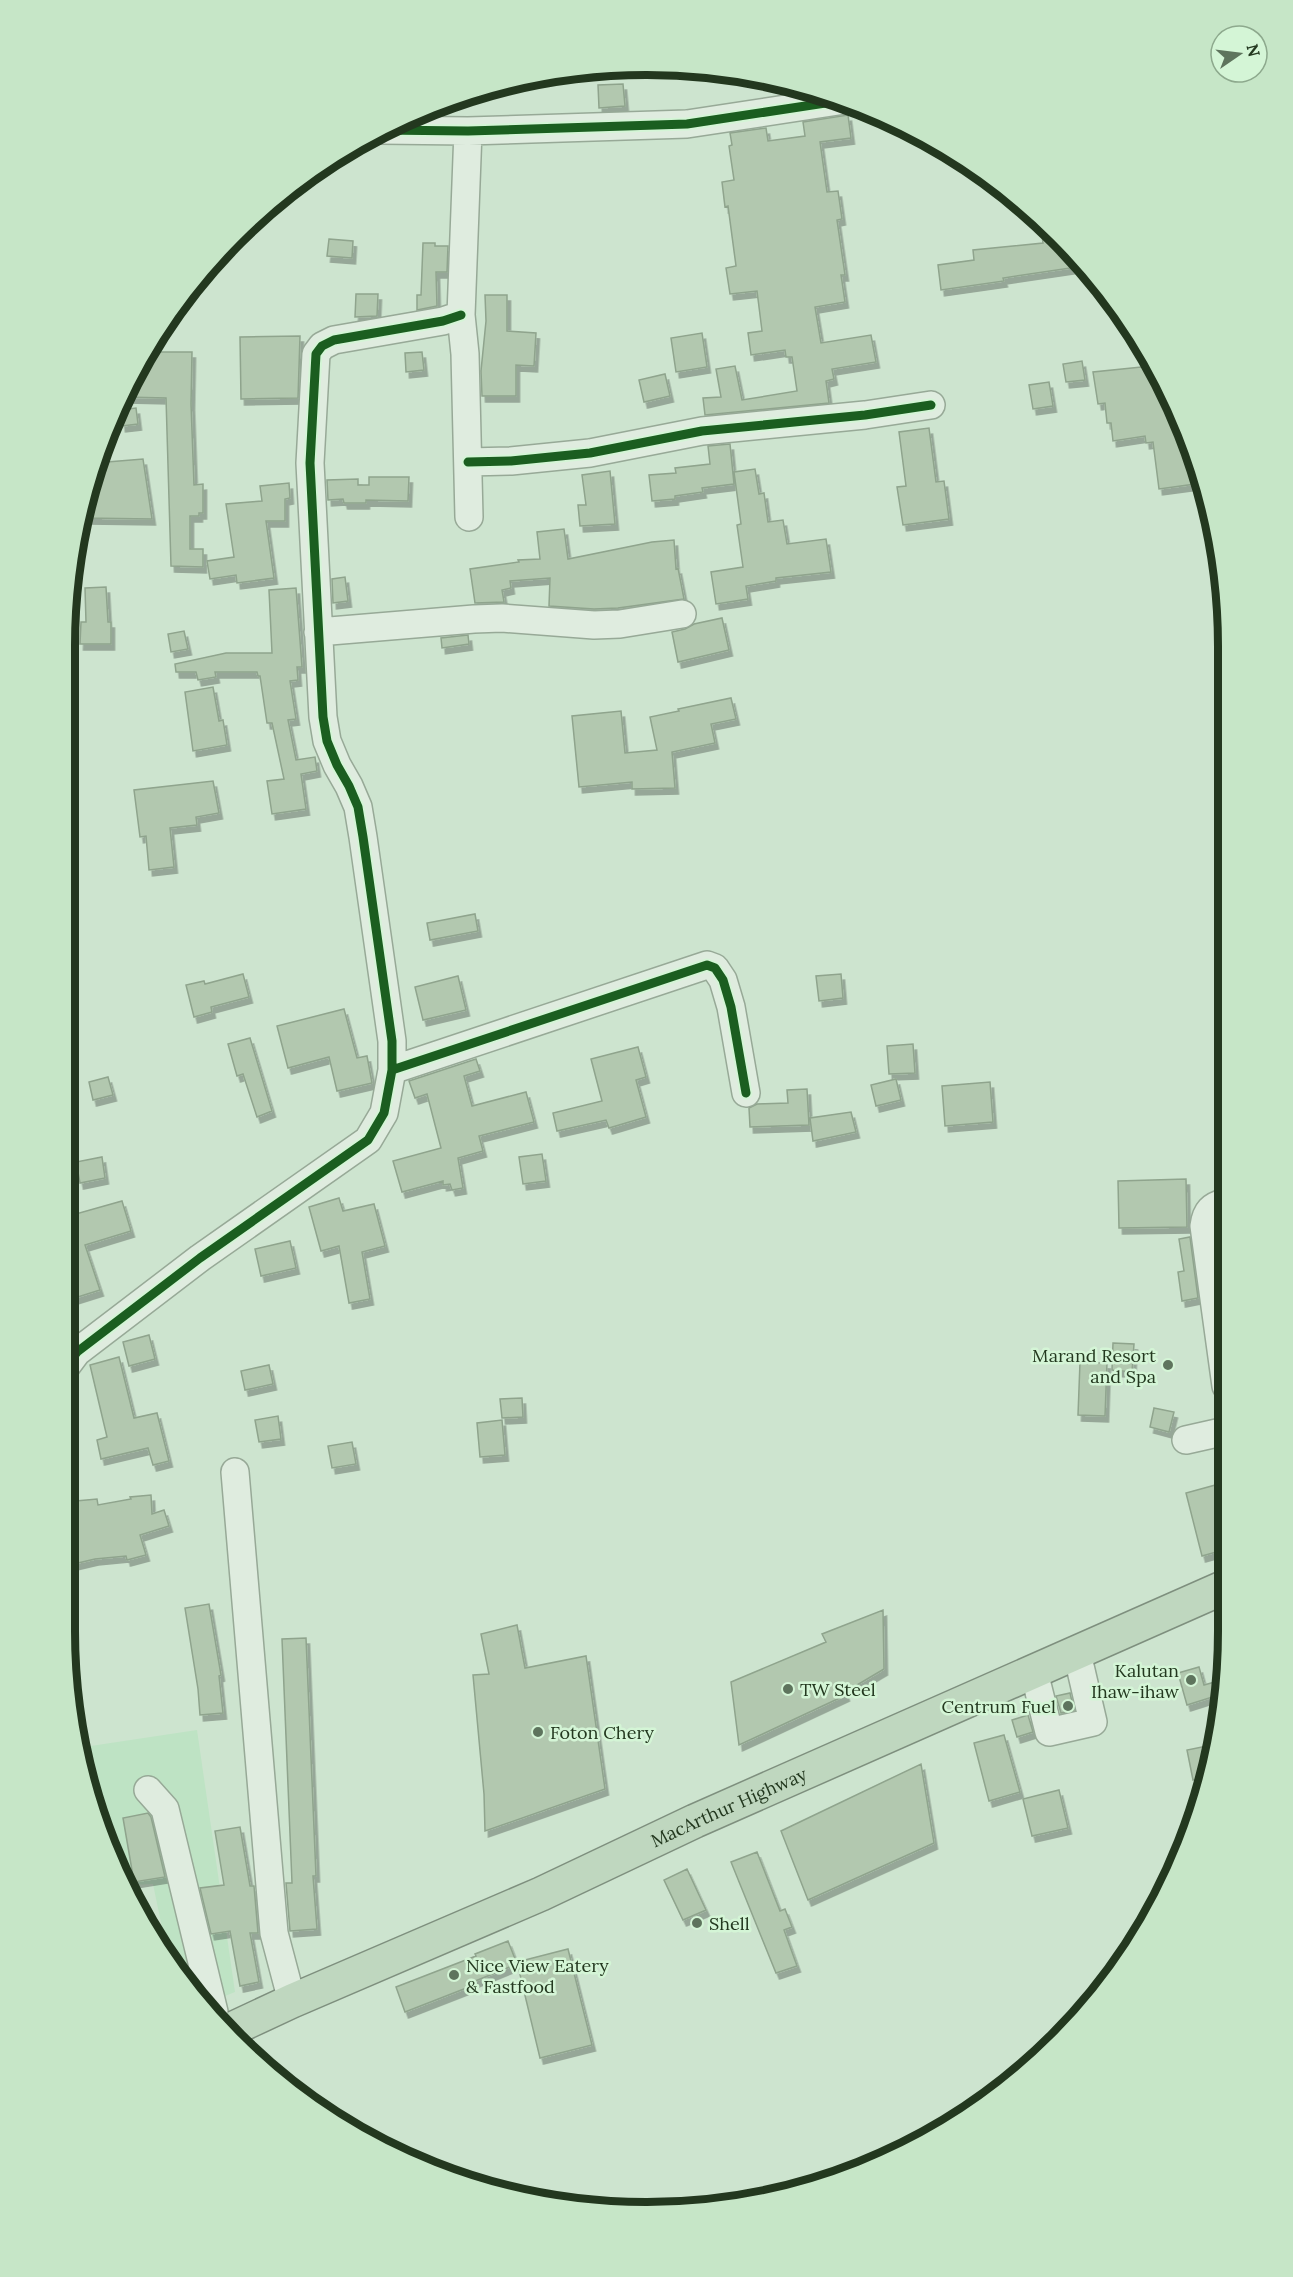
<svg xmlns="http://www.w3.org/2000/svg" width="1293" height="2277" font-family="Lora,serif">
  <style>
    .farmland { fill: #bee3c4 }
    .building { fill: #b2c8af; stroke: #8fa48d; stroke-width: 1.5; filter: url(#shadow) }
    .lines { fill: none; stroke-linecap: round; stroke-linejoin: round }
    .minor-casing { stroke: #97a997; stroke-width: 30 }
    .highway-casing { stroke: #7e8f7e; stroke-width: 36 }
    .minor { stroke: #dfecdf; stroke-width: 27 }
    .highway { stroke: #bfd7bf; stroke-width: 33 }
    .cycleway-casing { stroke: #d4f5d6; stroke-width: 13 }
    .cycleway { stroke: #1b5e20; stroke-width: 9 }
    .poi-dot { fill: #5e745d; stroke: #d4f5d6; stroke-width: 2 }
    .labels { text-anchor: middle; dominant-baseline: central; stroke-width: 5; stroke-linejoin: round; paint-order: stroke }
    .poi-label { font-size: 18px; fill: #23381f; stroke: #d4f5d6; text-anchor: start }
    .street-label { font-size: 18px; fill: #23381f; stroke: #d4f5d6 }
    .rim { fill: none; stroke: #23381f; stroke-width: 8 }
  </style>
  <defs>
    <filter id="shadow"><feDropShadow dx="3.5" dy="6" stdDeviation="0" flood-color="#0004"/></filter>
  </defs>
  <rect width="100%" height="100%" fill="#cde4cf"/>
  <path class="farmland" d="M197,1730L235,1992L205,2004L185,1985L167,1952L153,1884L132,1885L95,1817L84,1747Z"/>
  <path class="building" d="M623,84L625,106L599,108L598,85Z
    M848,115L851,138L820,142L827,192L838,191L842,219L837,220L845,275H841L845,302L815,307L821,343L871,335L876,362L832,369L834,379L826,381L829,403L705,415L703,398L721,397L716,369L735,366L742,400L797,391L792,357H786L785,350L751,355L748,333L762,331L757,291L730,294L726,268L736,266L728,206L725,207L722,182L734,180L729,146L732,145L730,133L766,128L768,141L805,136L803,122Z
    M1040,221L1058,235L1084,266L1003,278L1004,281L941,290L938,265L974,260L973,250L1043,243Z
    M329,239L353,241L352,258L327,256Z
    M423,243H435V246H448L447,272H436L437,306L417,310V295H421Z
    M356,294H378L377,316L355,317Z
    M485,295H507V331L536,333L534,366L516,365V396H482L481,371L486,321Z
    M702,333L707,367L676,372L671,338Z
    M300,336L298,398L241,399L240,337Z
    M145,352H192L191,404L194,485L203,484V513H199V516H190V549H203V567L171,566L166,398L124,397Z
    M422,352L424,370L406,372L405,353Z
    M1082,361L1085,380L1066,382L1063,364Z
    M1151,366L1167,398L1169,410L1173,409L1178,420L1183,450L1190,449L1195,484L1159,489L1153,442L1146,443L1145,436L1113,441L1111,423H1107L1105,403L1098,404L1093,372Z
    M665,374L670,396L644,402L639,380Z
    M1049,382L1053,406L1033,409L1029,385Z
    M136,408L138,424L122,426L120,410Z
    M929,428L936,482L944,481L949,519L903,525L897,487L906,486L899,432Z
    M730,444L734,484L702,488L703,492L675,496V499L652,501L649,475L676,473L675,468L710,464L708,446Z
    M143,459L152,519L84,518L95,463Z
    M755,469L759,494L764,493L768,522L783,520L787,544L826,539L831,572L776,578V581L746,586L748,599L716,604L711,572L743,567L737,525L741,524L734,472Z
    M610,471L615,524L580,526L578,505H586L582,475Z
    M369,477H409L408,501L366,500V503H344L343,499L328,500L327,480L358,479V485H369Z
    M289,483L290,498L285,499V521H266L274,578L237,583L236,575L210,579L207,561L234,557L226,504L262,501L260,486Z
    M564,529L568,559L652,542L674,540L676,569L678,568L684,599L618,608L594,609L549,606L550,578L510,581L511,588L502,590L504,602L475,603L470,569L519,562L518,560L540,559L537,532Z
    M345,577L348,601L333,603L332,579Z
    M106,587L108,622H111V644H80L81,622H86L85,588Z
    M296,588L302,667H297L298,680L290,681L296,719L288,720L296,760L315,757L317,771L301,774L306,809L272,814L267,781L284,779L272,723H267L260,676H258L257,672H215L216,677L198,680L196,672H176L175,664L226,653H272L269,590Z
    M722,618L729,650L678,662L672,632L685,629L694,624Z
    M184,631L188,649L171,652L168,634Z
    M468,635L469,644L442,648L441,638Z
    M213,687L219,721L223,720L227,745L193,751L185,692Z
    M731,698L736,719L711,724L715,743L672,752L675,788L632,789V782L579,787L572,716L621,711L625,753L657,750L650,717L679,711L678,709Z
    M213,781L219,813L196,817L197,825L170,828L174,867L149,870L146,836L140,837L134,790Z
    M475,914L478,931L430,940L427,923Z
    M243,974L249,997L211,1007L212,1012L194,1017L186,985L204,981L205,984Z
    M841,974L843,998L819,1001L816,976Z
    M458,976L466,1010L423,1020L415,987Z
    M344,1009L357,1058L367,1056L372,1083L337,1091L329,1057L288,1068L277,1026Z
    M250,1038L272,1111L257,1117L243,1074L237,1076L228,1044Z
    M913,1044L915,1073L889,1074L887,1046Z
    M638,1047L646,1077L636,1080L646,1117L609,1128L606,1120L557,1131L553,1113L602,1101L591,1059Z
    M476,1059L480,1071L464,1076L472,1106L526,1092L534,1122L479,1136L483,1151L458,1158L463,1188L452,1190L450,1184L443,1185V1181L402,1192L393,1161L441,1148L427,1094L415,1098L409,1081Z
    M108,1077L113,1095L93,1100L89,1082Z
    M896,1079L901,1100L876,1106L871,1085Z
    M990,1082L993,1122L945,1126L942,1086Z
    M807,1089L809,1125L750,1127L749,1108L757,1104L788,1103L787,1090Z
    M851,1112L856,1132L813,1141L810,1118Z
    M542,1154L546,1181L523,1184L519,1157Z
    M102,1157L105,1178L80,1183L76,1162Z
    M1186,1179L1187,1227L1119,1228L1118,1181Z
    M339,1198L343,1211L374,1204L385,1246L362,1252L370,1299L349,1303L339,1246L321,1251L309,1207Z
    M122,1201L131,1231L85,1245L100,1290L65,1301V1217Z
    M1190,1237L1198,1298L1182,1301L1178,1272L1184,1271L1179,1239Z
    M290,1241L296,1268L261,1276L255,1249Z
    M149,1335L155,1359L129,1366L123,1342Z
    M1113,1343L1134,1344L1132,1372L1112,1370Z
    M119,1357L134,1418L157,1413L169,1461L153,1465L148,1448L101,1459L97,1440L107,1437L90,1365Z
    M1080,1362L1107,1363L1105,1416L1078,1415Z
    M269,1365L273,1384L245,1390L241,1371Z
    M522,1398L523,1417L502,1418L500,1399Z
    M1154,1408L1174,1412L1169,1432L1150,1427Z
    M278,1416L281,1439L259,1442L255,1420Z
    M502,1420L505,1455L480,1457L477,1423Z
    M352,1442L356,1464L332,1468L328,1446Z
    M1219,1484L1227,1513V1549L1202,1556L1186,1493Z
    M151,1495L152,1514L164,1510L169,1526L140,1535L146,1555L127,1560L126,1556L95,1559L65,1566V1502L97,1499L98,1505L131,1499L130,1497Z
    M209,1604L221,1675L219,1676L223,1713L200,1715L198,1689L185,1608Z
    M883,1610L884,1669L845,1692L846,1695L739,1745L731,1682L826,1642L822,1634Z
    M517,1625L525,1668L586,1656L605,1789L485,1831L484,1794L473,1675L489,1674L481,1634Z
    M306,1638L316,1876H313L317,1929L290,1931L286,1883H292L282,1639Z
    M1199,1667L1204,1685L1225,1679L1222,1694L1187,1705L1178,1673Z
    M1070,1693L1074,1710L1061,1713L1056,1696Z
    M1028,1715L1033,1732L1017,1737L1012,1720Z
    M1004,1735L1020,1792L989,1801L974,1743Z
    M1212,1745L1206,1777L1193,1780L1187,1750Z
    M921,1764L934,1843L808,1900L781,1831Z
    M1059,1790L1068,1828L1032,1836L1023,1799Z
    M148,1813L151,1817L165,1877L134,1882L123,1818Z
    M240,1827L250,1886H254L258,1933H250L259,1982L240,1986L230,1931L211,1934L200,1888L224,1885L215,1831Z
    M757,1852L780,1911L785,1909L792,1927L784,1930L797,1966L776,1973L731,1862Z
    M687,1869L706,1910L683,1920L664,1880Z
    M508,1941L517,1964L468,1984L469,1987L405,2012L396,1987L476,1956L475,1954Z
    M568,1949L592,2045L540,2058L517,1962Z"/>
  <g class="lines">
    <g class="minor-casing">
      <path id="minor" d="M380,130L468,131L687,124L845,100
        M468,131L461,315L465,354L469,517
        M468,462L511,461L590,453L702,431L865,415L931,405
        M318,632L474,619L502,618L594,625L620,624L682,614
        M392,1070L707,965L715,968L723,980L731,1007L746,1093
        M1226,1202C1211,1206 1206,1211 1204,1226L1226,1386
        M65,1368L77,1352L200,1258L368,1140L384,1113L392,1070V1041L363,837L358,807L349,786L337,765L327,741L323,717L310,463L316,354L322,346L334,340L443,321L461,315
        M1186,1440L1226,1431
        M235,1472L274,1933L292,2001
        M1034,1672L1049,1732L1093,1722L1077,1653
        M148,1790L165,1809L214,2012"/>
    </g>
    <g class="highway-casing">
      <g id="highway">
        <path id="s1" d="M232,2029L292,2001L541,1894L695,1821L1227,1586"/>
      </g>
    </g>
    <use href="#minor" class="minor"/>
    <use href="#highway" class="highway"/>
    <g class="cycleway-casing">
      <path id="cycleway" d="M380,130L468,131L687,124L845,100
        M468,462L511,461L590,453L702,431L865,415L931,405
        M392,1070L707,965L715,968L723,980L731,1007L746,1093
        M65,1368L77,1352L200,1258L368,1140L384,1113L392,1070V1041L363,837L358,807L349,786L337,765L327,741L323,717L310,463L316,354L322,346L334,340L443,321L461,315"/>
    </g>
    <use href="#cycleway" class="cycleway"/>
  </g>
  <g class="poi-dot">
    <circle cx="1168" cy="1365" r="6"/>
    <circle cx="1191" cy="1680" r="6"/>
    <circle cx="788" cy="1689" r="6"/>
    <circle cx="1068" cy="1706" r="6"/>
    <circle cx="538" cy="1732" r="6"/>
    <circle cx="697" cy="1923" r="6"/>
    <circle cx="454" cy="1975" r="6"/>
  </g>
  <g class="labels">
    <g class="poi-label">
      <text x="1156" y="1355" text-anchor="end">Marand Resort<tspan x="1156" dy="21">and Spa</tspan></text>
      <text x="1179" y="1670" text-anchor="end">Kalutan<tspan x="1179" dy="21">Ihaw-ihaw</tspan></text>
      <text x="800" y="1689">TW Steel</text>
      <text x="1056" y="1706" text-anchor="end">Centrum Fuel</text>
      <text x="550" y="1732">Foton Chery</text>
      <text x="709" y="1923">Shell</text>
      <text x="466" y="1965">Nice View Eatery<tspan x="466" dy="21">&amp; Fastfood</tspan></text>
    </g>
    <g class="street-label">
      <text stroke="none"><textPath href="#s1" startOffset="544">MacArthur Highway</textPath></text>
    </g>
  </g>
  <path d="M0 0H1293V2277H0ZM646 75H647A571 571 0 0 1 1218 646V1631A571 571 0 0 1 647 2202H646A571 571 0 0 1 75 1631V646A571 571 0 0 1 646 75Z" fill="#c6e6c7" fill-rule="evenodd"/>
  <path class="rim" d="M646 75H647A571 571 0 0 1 1218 646V1631A571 571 0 0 1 647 2202H646A571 571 0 0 1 75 1631V646A571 571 0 0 1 646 75Z"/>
  <g transform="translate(1239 54) rotate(76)"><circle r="28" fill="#d4f5d6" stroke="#8da98d" stroke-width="1.5"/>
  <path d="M0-4.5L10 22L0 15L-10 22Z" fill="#5e745d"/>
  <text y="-9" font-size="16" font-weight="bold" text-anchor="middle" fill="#23381f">N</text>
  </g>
</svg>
